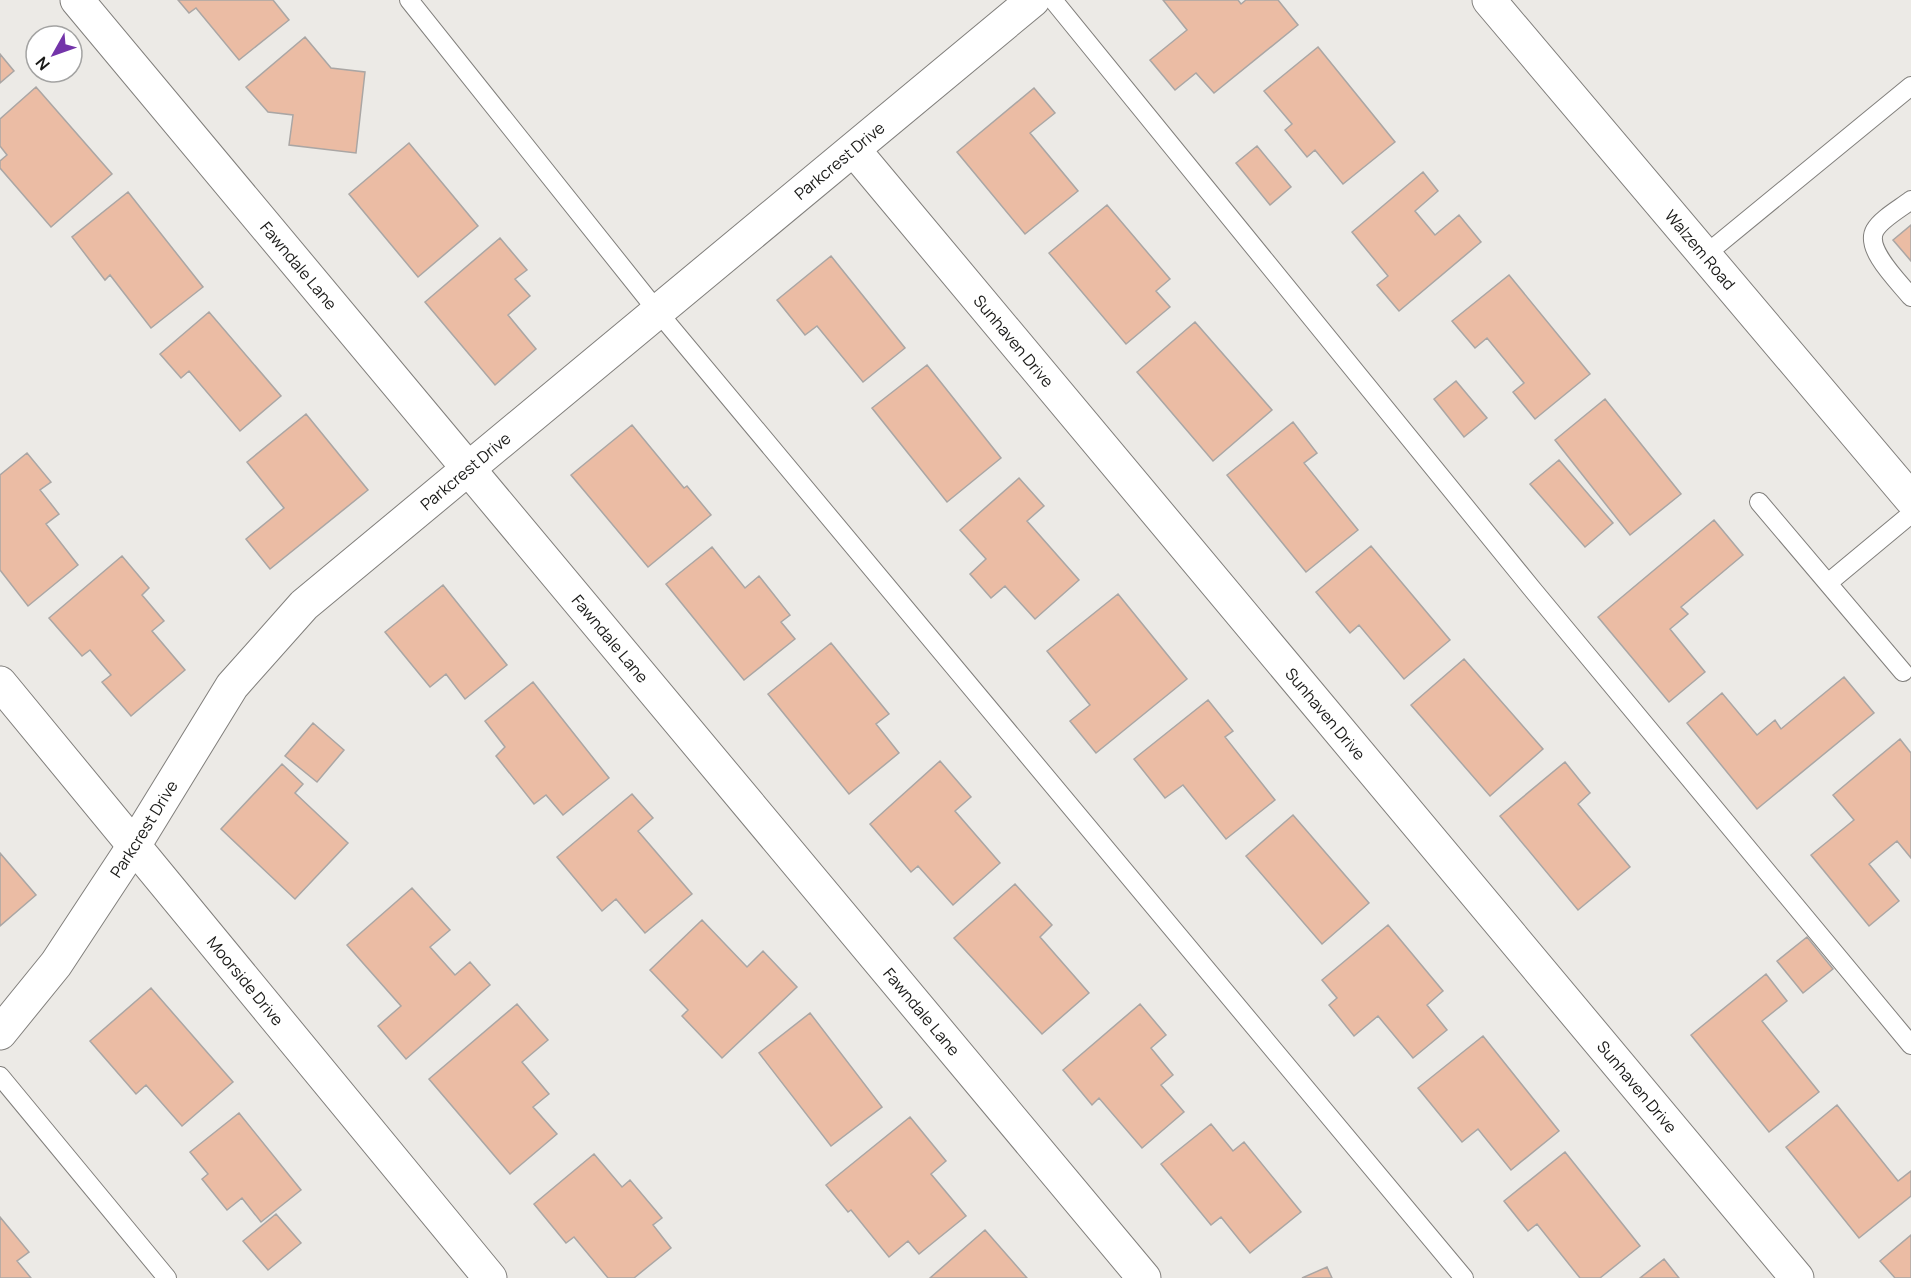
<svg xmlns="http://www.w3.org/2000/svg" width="1911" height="1278" font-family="Manrope,sans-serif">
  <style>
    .building { fill: #ebbca4; stroke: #aaa6a4; stroke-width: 1.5 }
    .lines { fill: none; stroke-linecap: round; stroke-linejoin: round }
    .lane-casing { stroke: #817f7c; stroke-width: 20 }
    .street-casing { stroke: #817f7c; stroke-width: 35 }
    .secondary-casing { stroke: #817f7c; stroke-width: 35 }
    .lane { stroke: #fff; stroke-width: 18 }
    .street { stroke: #fff; stroke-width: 33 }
    .secondary { stroke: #fff; stroke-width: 33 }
    .labels { text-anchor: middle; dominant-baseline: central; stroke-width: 4.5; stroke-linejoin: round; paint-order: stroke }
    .street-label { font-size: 16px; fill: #191917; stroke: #fff }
  </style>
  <rect width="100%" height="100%" fill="#eceae6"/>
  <path class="building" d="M178,0H273L289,20L239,60L196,8L189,13Z
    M1163,0H1238L1241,4L1246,0H1278L1298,25L1214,93L1196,73L1175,90L1150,60L1187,30Z
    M305,37L331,68L365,72L356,153L289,145L293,115L268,112L246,87Z
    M1318,47L1395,142L1343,184L1315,150L1307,157L1285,130L1292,124L1264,91Z
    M0,54L14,71L0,83Z
    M36,87L112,174L51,227L0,168V161L7,155L0,146V119Z
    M1034,88L1055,113L1030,133L1078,191L1025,234L957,152Z
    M409,143L478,226L418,277L349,194Z
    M1257,146L1291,187L1270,205L1236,163Z
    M1423,172L1438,191L1415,211L1435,235L1459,215L1481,242L1399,311L1377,285L1388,276L1352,232Z
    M128,192L203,287L151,328L110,275L105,280L72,237Z
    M1107,205L1170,279L1156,291L1170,307L1126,344L1049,253Z
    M1911,225V261L1893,240Z
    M500,238L527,270L515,279L530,296L508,315L536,349L495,385L425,302Z
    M831,256L905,348L863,382L817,326L805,335L777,300Z
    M1509,275L1590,374L1535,419L1513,392L1524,383L1487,338L1475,348L1452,321Z
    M209,312L281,396L240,431L189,371L181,378L160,354Z
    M1195,322L1272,410L1213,461L1137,372Z
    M927,365L1001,458L947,502L872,408Z
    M1456,381L1487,418L1464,437L1434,399Z
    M1605,399L1681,494L1630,535L1555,440Z
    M306,414L368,490L270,569L246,539L284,508L247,462Z
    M1293,422L1317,453L1304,463L1358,530L1306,572L1227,475Z
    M632,425L684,488L687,486L711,515L648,567L571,475Z
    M27,453L51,482L40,490L59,514L46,524L78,565L28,606L0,570V475Z
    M1559,460L1613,523L1585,547L1530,484Z
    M1019,478L1044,506L1027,521L1079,580L1035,619L1005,586L991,598L970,574L986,559L960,530Z
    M1714,520L1743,555L1681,607L1688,614L1670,629L1705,672L1669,702L1598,617Z
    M1371,546L1450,640L1404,679L1359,625L1350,633L1316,592Z
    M712,547L745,588L759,576L790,615L781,622L795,639L744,680L666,584Z
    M122,556L149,588L142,595L164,621L152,631L185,670L131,716L102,682L111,675L90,650L82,656L49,618Z
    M443,585L507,665L465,699L446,674L430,687L385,632Z
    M1118,594L1187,679L1096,753L1070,721L1090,705L1047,651Z
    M831,643L889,714L876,724L899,753L849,794L768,694Z
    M1464,659L1543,749L1490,796L1411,705Z
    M1844,677L1874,713L1757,809L1687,723L1722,693L1757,735L1775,720L1781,729Z
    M533,682L609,778L563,815L546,795L534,804L496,756L505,747L485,721Z
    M1208,700L1233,731L1225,737L1275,800L1226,839L1183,785L1165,798L1134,759Z
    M313,723L344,750L317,782L285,756Z
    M1900,739L1911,753V858L1897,841L1869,864L1899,901L1869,926L1811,855L1854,820L1833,795Z
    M940,761L971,797L955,811L1000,863L953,905L918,866L911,872L870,824Z
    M1565,762L1590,793L1578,804L1630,867L1578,910L1500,816Z
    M282,764L303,784L295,793L348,843L295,899L221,829Z
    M632,794L653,818L638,831L692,894L645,933L616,899L602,911L557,857Z
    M1293,815L1369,903L1322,944L1246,856Z
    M0,853L36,895L0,926Z
    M1015,884L1052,925L1040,937L1089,993L1042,1034L954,938Z
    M412,888L450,930L430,947L455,975L470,962L490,985L406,1059L378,1026L401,1006L347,945Z
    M702,920L747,967L763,951L797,987L722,1058L682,1016L688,1010L650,970Z
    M1388,925L1443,991L1427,1005L1447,1030L1413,1058L1378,1016L1354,1036L1329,1005L1337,998L1322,980Z
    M1807,937L1833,969L1803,993L1777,961Z
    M1766,974L1787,1001L1762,1021L1819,1092L1769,1132L1691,1035Z
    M151,988L233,1082L182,1126L146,1085L136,1094L90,1041Z
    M517,1004L548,1040L522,1062L549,1094L533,1107L557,1134L510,1174L429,1079Z
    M1140,1004L1166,1035L1151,1048L1173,1075L1161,1085L1184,1112L1142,1148L1099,1098L1092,1105L1063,1070Z
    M810,1013L882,1107L831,1146L759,1053Z
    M1483,1036L1559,1131L1511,1170L1478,1129L1462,1142L1418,1088Z
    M1837,1105L1898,1181L1911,1171V1196L1859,1238L1786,1147Z
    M239,1113L301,1190L261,1222L242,1198L227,1210L202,1179L208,1174L190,1152Z
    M910,1117L946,1161L931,1174L966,1216L919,1254L908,1241L889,1257L851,1210L848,1212L826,1185Z
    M1211,1124L1233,1151L1244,1142L1301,1212L1250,1253L1221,1217L1211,1225L1161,1164Z
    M1565,1152L1640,1246L1600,1278H1580L1537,1224L1528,1231L1504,1201Z
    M594,1154L622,1187L630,1180L662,1218L653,1225L671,1248L634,1278H608L574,1237L566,1243L534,1204Z
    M276,1214L301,1243L268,1270L243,1241Z
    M0,1217L29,1252L17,1261L31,1278H0Z
    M985,1230L1027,1278H930Z
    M1911,1235V1278H1895L1880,1261Z
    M1664,1259L1679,1278H1640Z
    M1327,1267L1332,1278H1302Z"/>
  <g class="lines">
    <g class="lane-casing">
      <path id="lane" d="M409,0L658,312L1464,1278
        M1053,0L1533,590L1911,1045
        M1911,200C1901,208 1881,219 1875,230C1864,249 1899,282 1911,297
        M1705,255L1911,86
        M1759,502L1903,672
        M1828,583L1911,514
        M0,1076L167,1278"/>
    </g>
    <g class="street-casing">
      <g id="street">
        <path id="s1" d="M77,0L1144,1278"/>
        <path id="s2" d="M854,150L1797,1278"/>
        <path id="s3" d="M0,683L490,1278"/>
        <path id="s4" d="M0,1033L56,964L135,844L232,686L304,605L1033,0"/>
      </g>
    </g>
    <g class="secondary-casing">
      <g id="secondary">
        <path id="s5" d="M1489,0L1911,499"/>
      </g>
    </g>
    <use href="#lane" class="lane"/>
    <use href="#street" class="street"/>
    <use href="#secondary" class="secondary"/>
  </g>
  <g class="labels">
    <g class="street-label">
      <text stroke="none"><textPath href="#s4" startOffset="1222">Parkcrest Drive</textPath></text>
      <text stroke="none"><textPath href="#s5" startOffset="327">Walzem Road</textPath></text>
      <text stroke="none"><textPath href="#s1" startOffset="346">Fawndale Lane</textPath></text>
      <text stroke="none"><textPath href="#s2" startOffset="249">Sunhaven Drive</textPath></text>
      <text stroke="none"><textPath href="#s4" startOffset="736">Parkcrest Drive</textPath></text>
      <text stroke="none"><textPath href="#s1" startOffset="832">Fawndale Lane</textPath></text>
      <text stroke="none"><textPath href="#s2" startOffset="735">Sunhaven Drive</textPath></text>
      <text stroke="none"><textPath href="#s4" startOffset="250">Parkcrest Drive</textPath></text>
      <text stroke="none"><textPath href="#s3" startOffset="386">Moorside Drive</textPath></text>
      <text stroke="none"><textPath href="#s1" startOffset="1318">Fawndale Lane</textPath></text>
      <text stroke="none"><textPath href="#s2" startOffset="1221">Sunhaven Drive</textPath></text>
    </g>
  </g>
  <g transform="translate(54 54) rotate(230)"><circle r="28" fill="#ffffff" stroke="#a3a3a2" stroke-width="1.5"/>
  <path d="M0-4.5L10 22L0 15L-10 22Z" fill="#7334a9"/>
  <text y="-9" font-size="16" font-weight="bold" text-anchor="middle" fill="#191917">N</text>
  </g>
</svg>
